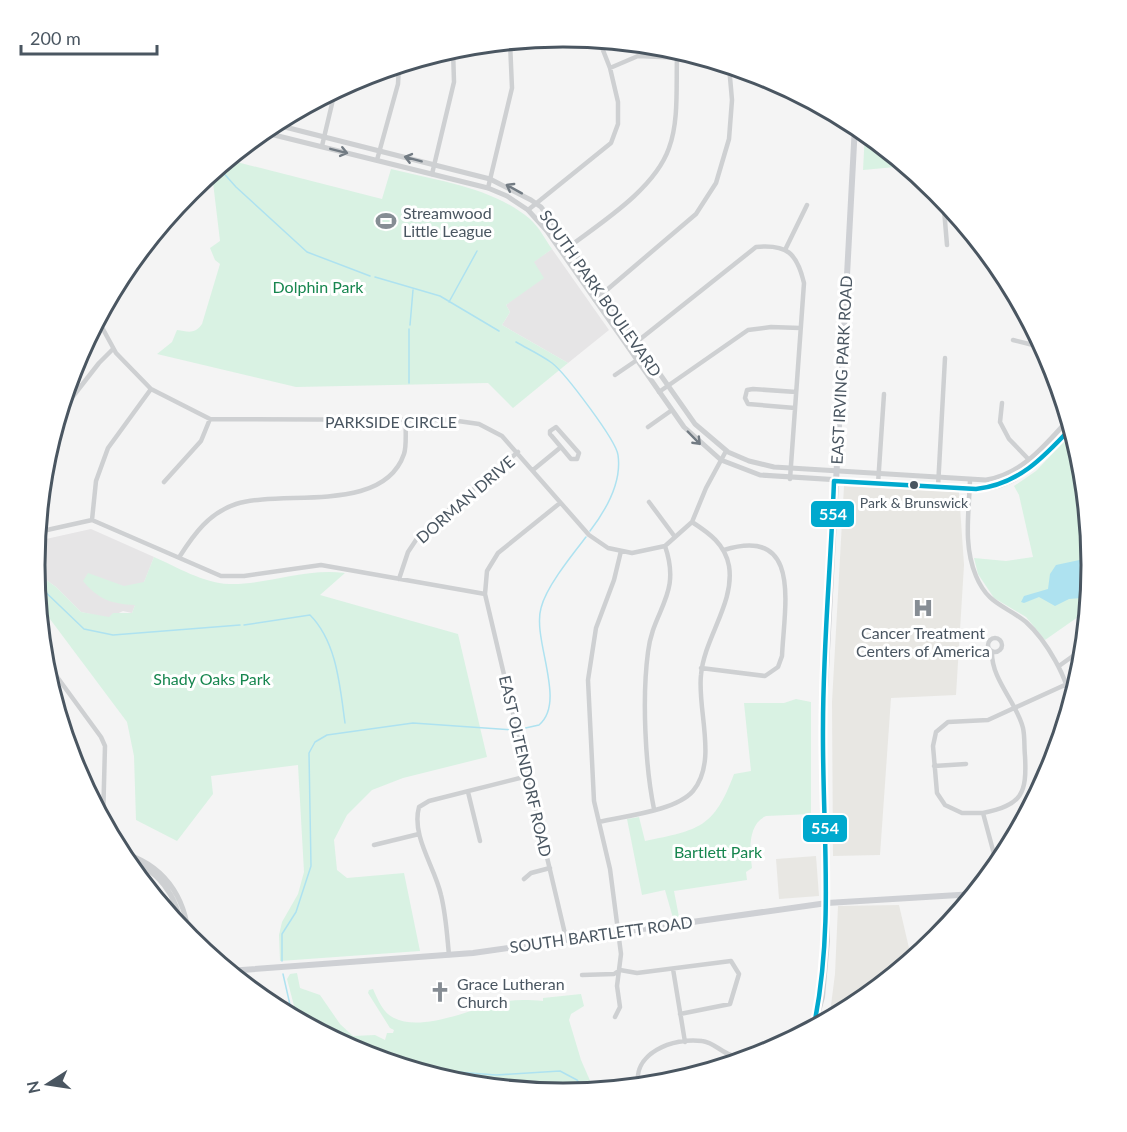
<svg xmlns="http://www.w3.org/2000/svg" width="1127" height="1132" font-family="Lato,sans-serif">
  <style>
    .commercial { fill: #e8e7e3 }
    .education { fill: #e6e5e6 }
    .green { fill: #d9f2e3 }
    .water { fill: #aee2f0 }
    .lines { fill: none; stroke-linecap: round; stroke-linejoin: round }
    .stream { stroke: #aee2f0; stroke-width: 1.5 }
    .minor { stroke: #ced0d2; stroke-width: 4.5 }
    .tertiary { stroke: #ced0d2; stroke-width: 5 }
    .secondary { stroke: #ced0d4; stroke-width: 6 }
    .bus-1-casing { stroke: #fff; stroke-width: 9 }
    .bus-1 { stroke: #00a9ce; stroke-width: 4.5 }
    .oneway { stroke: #727b83 }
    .bus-dot { fill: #4a5661; stroke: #fff; stroke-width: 2 }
    .labels { text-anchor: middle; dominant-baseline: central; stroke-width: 6; stroke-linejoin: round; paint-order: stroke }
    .bus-label { font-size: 14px; fill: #4a5661; stroke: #fff }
    .poi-label { font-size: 16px; fill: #4a5661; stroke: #fff; text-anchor: start }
    .park-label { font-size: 16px; fill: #17864f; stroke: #fff }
    .street-label { font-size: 16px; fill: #4a5661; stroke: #fff }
    .rim { fill: none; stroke: #4a5661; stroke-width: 3 }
    .line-badge { stroke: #fff; stroke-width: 2 }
    .badge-label { font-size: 16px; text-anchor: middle; font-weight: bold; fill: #fff }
  </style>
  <rect width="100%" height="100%" fill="#f4f4f4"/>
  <path class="commercial" d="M844,486L959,492L964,565L956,695L891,698L880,855L833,856L832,702Z
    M816,856L819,896L779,899L776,859Z
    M899,905L912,961L857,1006L829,1021L835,974L838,906Z"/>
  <path class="education" d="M552,249L609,330L568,363L502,325L510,312L506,305L517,296L533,262Z
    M91,529L154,557L132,613L123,611L108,618L81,612L56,587L35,572L37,541Z"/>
  <path class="green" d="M865,132L906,166L863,170Z
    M229,160L382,199L391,169C438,181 492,187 530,219C539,227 545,239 552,249L534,262L544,278L506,305L510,312L502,325L568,363L513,408L488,383L296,387L157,354L172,342L177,330C189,332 195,334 202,324L220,264L215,260L210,248L220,241L212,174Z
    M1073,432C1090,489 1094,551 1088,610L1045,640L1026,617L994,598L978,574L974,558L1006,561L1033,557L1019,495L1014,486L1036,471Z
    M154,557C177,567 203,583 229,584C267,585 303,568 345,573L320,595L458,634L487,757L403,778L372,790L347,815L334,840L337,870L347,878L404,873L420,951L280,961L279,935L282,922L298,894L304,872L298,765L211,776L213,794L177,841L136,820L134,756L127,722L38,603L35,572L56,587L81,612L109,617L113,613H132L135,605C111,604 98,599 83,581L88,573L124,586L144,582Z
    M796,699L811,702V814L766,816C747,825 750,851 752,868L746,872L747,880L674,891L679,917L673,918L665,890L642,895L627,819L639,817L645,841C699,830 714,828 734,774L751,771L744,703H784Z
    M297,973L300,988L320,995L340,1024L353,1036L375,1035L385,1040L387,1033H393L394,1030L390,1028L368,993L369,990L373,989C378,1000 383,1013 394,1018C421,1032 470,1010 497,1003C512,999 529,1000 543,1001V998L581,994L584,1006L571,1014L569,1020L581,1060L595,1092L563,1095L460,1085L361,1055L298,1021L287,979L290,974Z"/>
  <path class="water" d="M1084,559L1092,561C1094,583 1090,583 1081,598L1069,599L1055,606L1039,597L1024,603L1021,602L1024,596L1048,589L1050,574L1056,565Z
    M696,1072L702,1074L670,1084L673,1077Z"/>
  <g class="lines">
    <path class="stream" d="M219,168L236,187L307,252L370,276
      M375,277L440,296L499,331
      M449,302L477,251
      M410,325L413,290
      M516,342C528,349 541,355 552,363C565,373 616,440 618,455C622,482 606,510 590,531
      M409,383V329
      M36,583L84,629L113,635L240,625
      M244,625L310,615C337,642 340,687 345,723
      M521,729L539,725C567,702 532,640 541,608C546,587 572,555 586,537
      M282,961V934L296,912L311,866L309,753L315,742L327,735L413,723L514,730
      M283,974L293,1018
      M406,1068L496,1075L560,1071L577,1080L586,1093"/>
    <path class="minor" d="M610,68L638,56L705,59
      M322,146L335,91
      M377,160L398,84L399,66
      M432,174L454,82L453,49
      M488,188L512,88L510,42
      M528,210L611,143L618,124V102L610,68L599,40
      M947,245L944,209L947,203
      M785,250L807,205
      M562,252C597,225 654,191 669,148C679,121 676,86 677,57
      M595,300L696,214L716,183L729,139L732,100L729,66
      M98,320L116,353L151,389L210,419L451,420L479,424L502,436L589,535L608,548L632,553L665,546L692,522L706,488L726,451
      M1013,340L1033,345L1046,353
      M629,348L756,247C787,244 797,253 804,283L790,479
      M615,375L637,360
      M659,392L748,330L771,327L800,328
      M1002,403L1000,422L1009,439L1035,466
      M795,408L748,404L745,398L747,390L753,389L796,392
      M60,413L99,363L113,349
      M556,427L579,453L577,459H571L550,434V431Z
      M648,427L672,410
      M533,470L561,447
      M970,480C969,513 963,545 976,576C988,605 1005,605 1026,622C1046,640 1069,679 1071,706
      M164,482L201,441L210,419
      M878,484L884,394
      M938,487L945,358
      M649,502L675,537
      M560,503L498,553L487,571L485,594L566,938
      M92,520L96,481L108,448L151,389
      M38,532L92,520L221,576H244L321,565L485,594
      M180,556C194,534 209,513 236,504C283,489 383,515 404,454C407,445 405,431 406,422
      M399,579L408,552L420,534L518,452
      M988 645a7 7 0 1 1 14 0a7 7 0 1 1-14 0Z
      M992,652C991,679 1017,703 1023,728C1025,737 1024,747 1025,756C1027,794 1022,805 983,813L994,854L1000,864
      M44,659L101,737L105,746L103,821
      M1059,666L1084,648
      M701,668L765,676L778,667L782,656C784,608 803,525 724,550
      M934,766L966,764
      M468,792L480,841
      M654,809C645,765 642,697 648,652C653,609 682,595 665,546
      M983,813H962L945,805L937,793L933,746L936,732L948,722L988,720L1067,684
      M599,822C624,816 676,811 693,791C718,761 697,710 701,675C704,638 735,603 729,566C725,544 709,533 692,522
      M374,845L419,834
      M524,879L531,873L550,868
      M921,949L937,940
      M449,955C447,935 446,915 441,895C435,867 411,836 419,807L429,801L528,776
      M673,969L685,1042
      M582,975L614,974L620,970L637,973L731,961L739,974L730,1004L680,1014
      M615,1017L620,1007L617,986L621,954L610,869L594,801L588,680L596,628L614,580L621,551
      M620,1086L638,1081
      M639,1088C630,1053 674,1037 702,1041C713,1042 721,1052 731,1055C747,1059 765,1050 781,1047"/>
    <path class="tertiary" d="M273,124L490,179L531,200L541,207L570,246L695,424L728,452L749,461L774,467L986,480C1023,474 1045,445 1069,419
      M262,132L488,188L507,196L528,210L547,231L684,427L721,460L760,475L984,489C1024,484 1045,455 1072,427
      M119,852C163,863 186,896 189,940
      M123,858C158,868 178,896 182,931"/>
    <path class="secondary" d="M228,971L473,953L827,903L975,894
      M813,1030L822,997L827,941L823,726L855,125"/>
    <g class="bus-1-casing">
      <path id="bus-1" d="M813,1030C835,928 822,829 823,726C823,644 831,563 834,481L976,489C1019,484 1043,458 1072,427"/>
    </g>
    <use href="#bus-1" class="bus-1"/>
  </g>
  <defs><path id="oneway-shaft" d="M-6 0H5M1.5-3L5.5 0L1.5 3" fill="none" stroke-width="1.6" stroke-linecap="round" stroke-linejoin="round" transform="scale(1.5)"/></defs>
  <g class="oneway">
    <use href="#oneway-shaft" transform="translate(339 151) rotate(14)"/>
    <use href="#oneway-shaft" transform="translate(413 159) rotate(-165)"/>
    <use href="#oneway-shaft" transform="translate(514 189) rotate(-151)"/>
    <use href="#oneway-shaft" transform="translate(694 438) rotate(46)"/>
  </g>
  <defs>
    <g id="stadium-bare" transform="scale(1.62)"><path d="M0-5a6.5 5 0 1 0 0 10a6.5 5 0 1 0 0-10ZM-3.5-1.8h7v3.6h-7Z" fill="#868d94" stroke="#fff" stroke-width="2.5" paint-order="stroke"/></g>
    <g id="hospital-bare" transform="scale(1.62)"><path d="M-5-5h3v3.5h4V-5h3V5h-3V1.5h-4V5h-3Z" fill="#868d94" stroke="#fff" stroke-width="2.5" paint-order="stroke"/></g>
    <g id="church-bare" transform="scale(1.62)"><path d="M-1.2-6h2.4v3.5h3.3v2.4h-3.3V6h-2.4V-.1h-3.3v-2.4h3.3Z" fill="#868d94" stroke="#fff" stroke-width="2.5" paint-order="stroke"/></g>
  </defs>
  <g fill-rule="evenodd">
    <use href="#stadium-bare" x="386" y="221"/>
    <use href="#hospital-bare" x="923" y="608"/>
    <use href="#church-bare" x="440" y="992"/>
  </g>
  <circle class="bus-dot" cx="914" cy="485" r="5"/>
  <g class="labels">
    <g class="bus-label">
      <text x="914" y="502">Park &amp; Brunswick</text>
    </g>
    <g class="poi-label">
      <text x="403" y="212">Streamwood<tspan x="403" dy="18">Little League</tspan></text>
      <text x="923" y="632" text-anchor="middle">Cancer Treatment<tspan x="923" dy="18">Centers of America</tspan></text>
      <text x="457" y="983">Grace Lutheran<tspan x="457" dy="18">Church</tspan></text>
    </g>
    <g class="park-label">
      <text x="318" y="286">Dolphin Park</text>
      <text x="212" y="678">Shady Oaks Park</text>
      <text x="718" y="851">Bartlett Park</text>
    </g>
    <g class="street-label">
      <text transform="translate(601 293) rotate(55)">SOUTH PARK BOULEVARD</text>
      <text transform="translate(841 370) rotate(-87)">EAST IRVING PARK ROAD</text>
      <text x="391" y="421">PARKSIDE CIRCLE</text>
      <text transform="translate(465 499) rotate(-41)">DORMAN DRIVE</text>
      <text transform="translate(526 766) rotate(77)">EAST OLTENDORF ROAD</text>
      <text transform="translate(601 934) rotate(-8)">SOUTH BARTLETT ROAD</text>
    </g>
  </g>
  <path d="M0 0H1127V1132H0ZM45 565a518 518 0 1 1 1036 0a518 518 0 1 1-1036 0Z" fill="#fff" fill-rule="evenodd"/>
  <path class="rim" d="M45 565a518 518 0 1 1 1036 0a518 518 0 1 1-1036 0Z"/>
  <g class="line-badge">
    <rect x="810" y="500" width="45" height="28" rx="6" fill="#00a9ce"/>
    <rect x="802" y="814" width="46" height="29" rx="6" fill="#00a9ce"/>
  </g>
  <g class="badge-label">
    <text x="833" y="520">554</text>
    <text x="825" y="834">554</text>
  </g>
  <g transform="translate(48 1084) rotate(258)" stroke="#ffffff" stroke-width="4.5" paint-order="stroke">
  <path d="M0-4.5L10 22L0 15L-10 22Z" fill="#4a5661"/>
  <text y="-9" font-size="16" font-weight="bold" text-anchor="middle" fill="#4a5661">N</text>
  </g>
  <path d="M21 45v9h136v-9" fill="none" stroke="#4a5661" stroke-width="3"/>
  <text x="30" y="45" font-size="18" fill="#4a5661" stroke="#ffffff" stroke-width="4.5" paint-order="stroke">200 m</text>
</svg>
